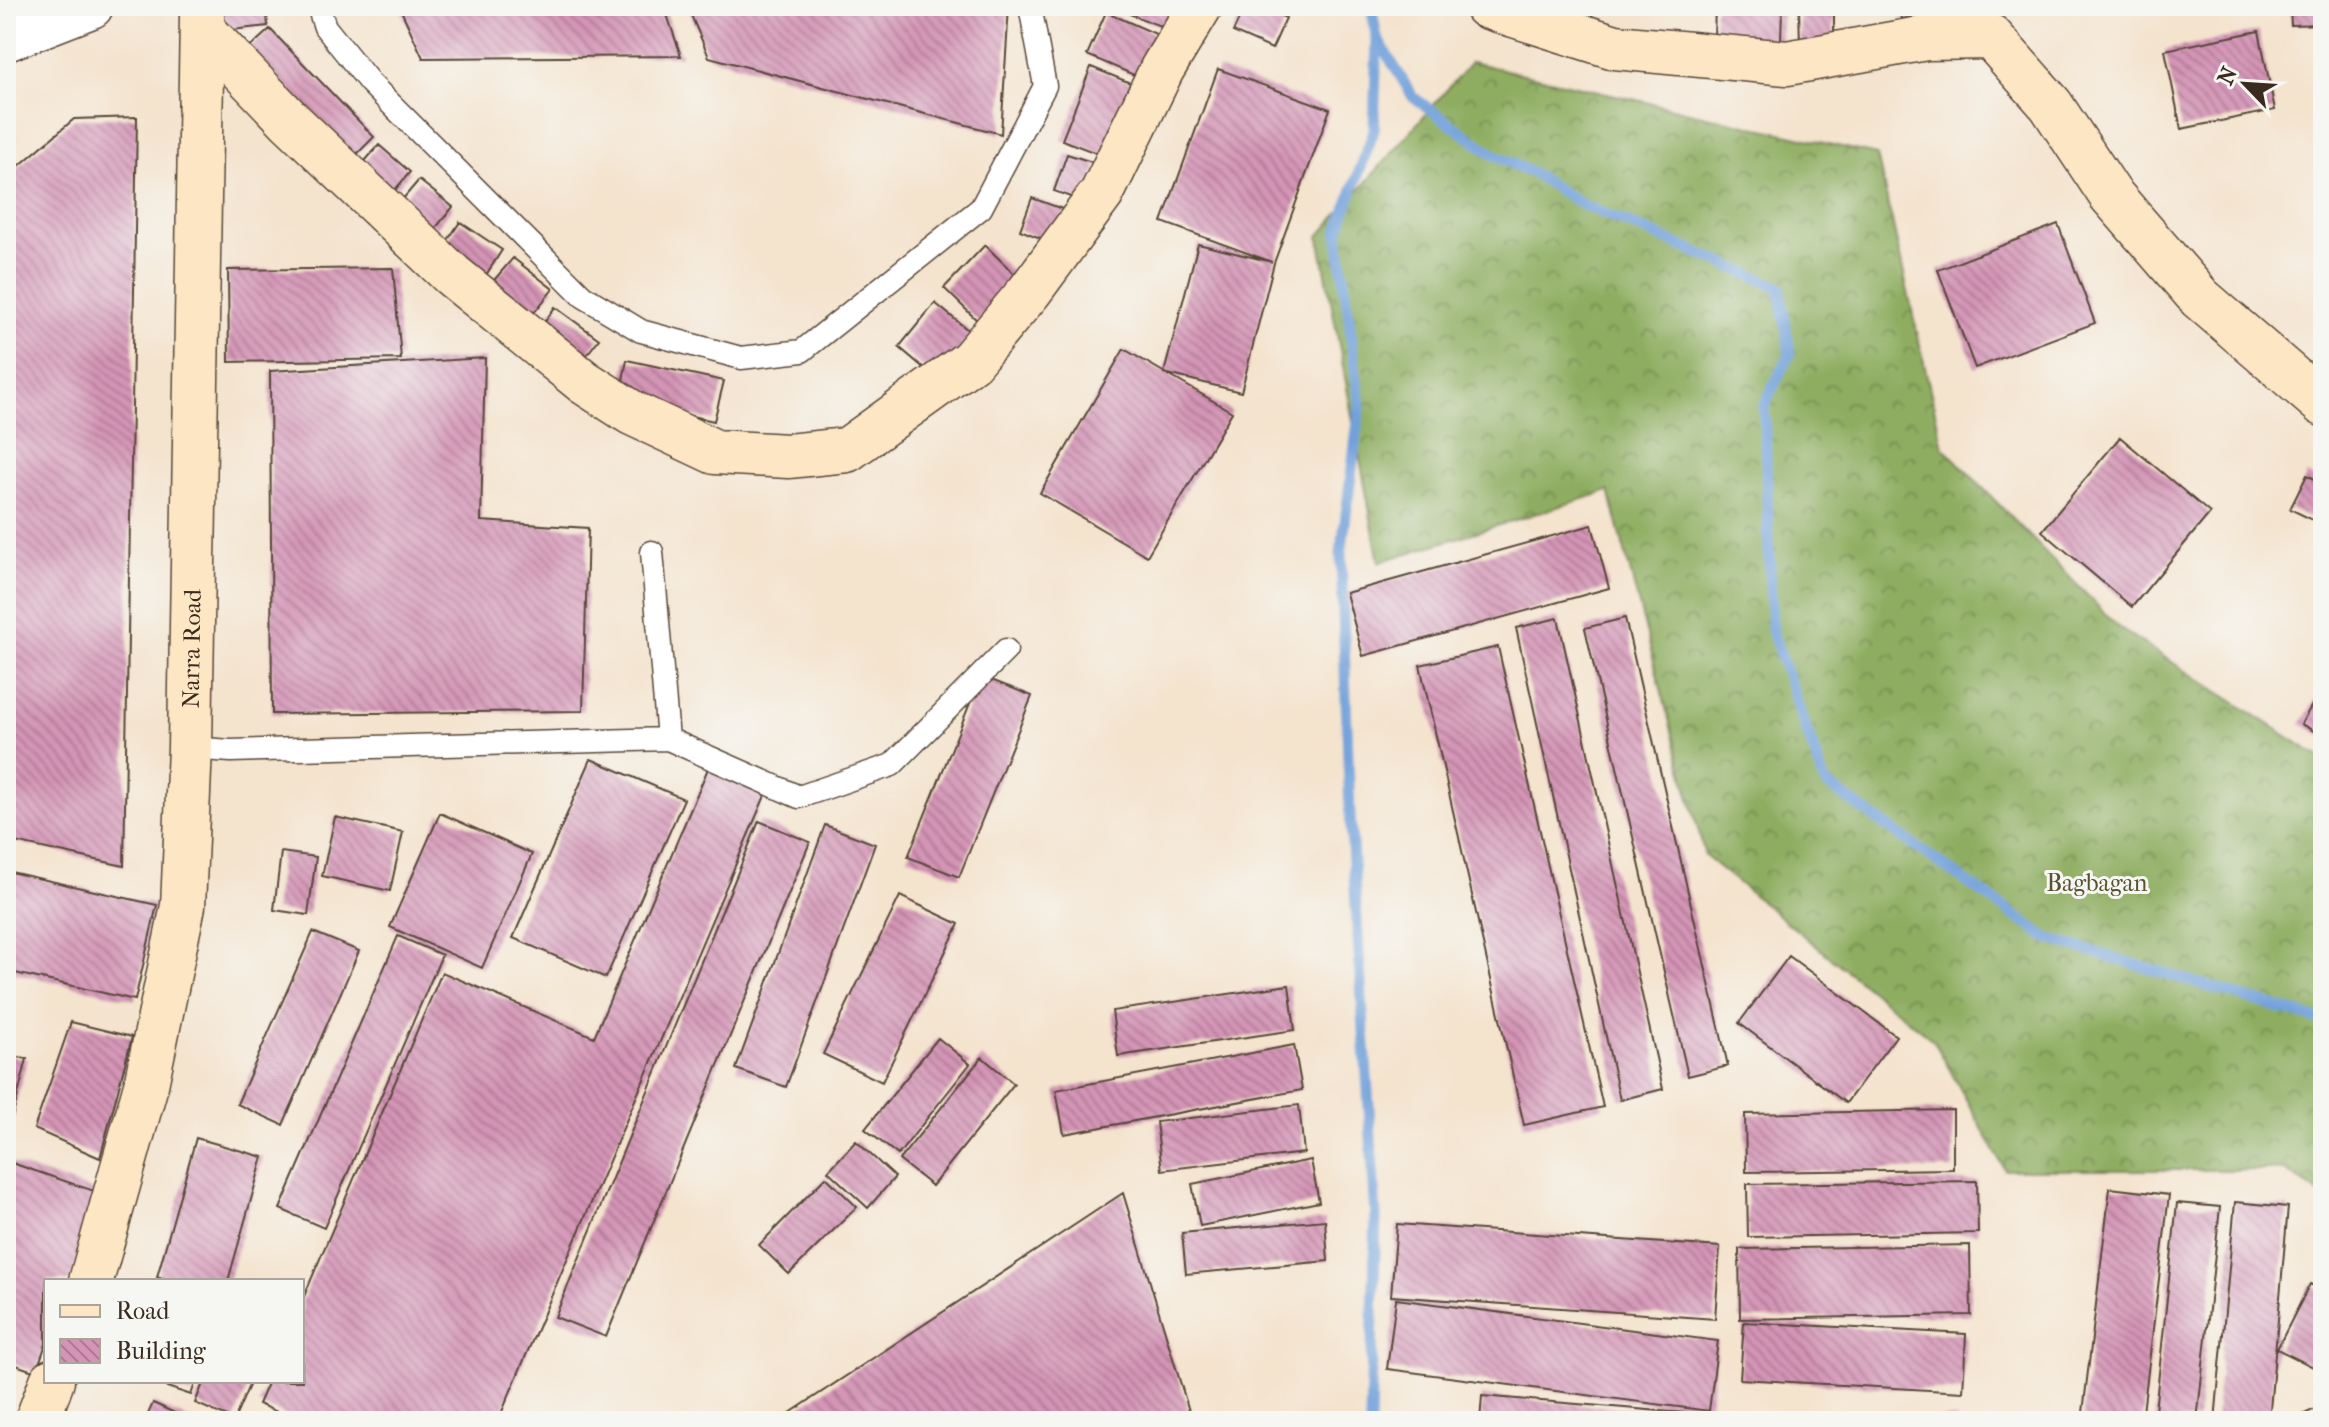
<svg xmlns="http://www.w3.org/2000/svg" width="2329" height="1427" font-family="'IM FELL French Canon',serif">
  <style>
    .forest { fill: url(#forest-crowns); stroke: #646c3f; stroke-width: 2 }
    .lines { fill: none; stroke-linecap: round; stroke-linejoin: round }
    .stream { stroke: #71a0da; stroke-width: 11 }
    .building { fill: url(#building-back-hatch) }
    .lane-casing { stroke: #574638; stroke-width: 25 }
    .street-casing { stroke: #574638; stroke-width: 47 }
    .secondary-casing { stroke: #574638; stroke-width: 47 }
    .lane { stroke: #fff; stroke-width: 22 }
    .street { stroke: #fff; stroke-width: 44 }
    .secondary { stroke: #fce6c4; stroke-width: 44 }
    .labels { text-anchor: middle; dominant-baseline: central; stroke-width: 6; stroke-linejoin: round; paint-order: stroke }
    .street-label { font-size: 24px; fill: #3b2a1e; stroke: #f6f6f2 }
    .park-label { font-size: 24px; fill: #595232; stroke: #f6f6f2 }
  </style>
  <defs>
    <pattern id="forest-crowns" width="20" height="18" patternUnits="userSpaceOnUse" patternTransform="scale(2)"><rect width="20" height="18" fill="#8ead60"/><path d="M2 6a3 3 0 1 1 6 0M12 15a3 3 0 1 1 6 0" fill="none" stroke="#758d4f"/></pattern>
    <pattern id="building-back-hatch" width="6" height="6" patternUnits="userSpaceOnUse" patternTransform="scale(2)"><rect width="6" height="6" fill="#d494b6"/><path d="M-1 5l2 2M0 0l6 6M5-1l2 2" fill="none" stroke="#ad7993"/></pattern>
  </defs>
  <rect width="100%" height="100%" fill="#f6f6f2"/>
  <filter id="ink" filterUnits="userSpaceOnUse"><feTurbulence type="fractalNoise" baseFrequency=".0125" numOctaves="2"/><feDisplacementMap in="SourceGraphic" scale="16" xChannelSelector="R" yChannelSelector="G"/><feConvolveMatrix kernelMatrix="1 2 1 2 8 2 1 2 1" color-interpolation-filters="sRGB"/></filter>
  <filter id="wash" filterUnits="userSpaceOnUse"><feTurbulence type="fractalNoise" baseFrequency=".006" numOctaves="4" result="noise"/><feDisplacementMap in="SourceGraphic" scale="32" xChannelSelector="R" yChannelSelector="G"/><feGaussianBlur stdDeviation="1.8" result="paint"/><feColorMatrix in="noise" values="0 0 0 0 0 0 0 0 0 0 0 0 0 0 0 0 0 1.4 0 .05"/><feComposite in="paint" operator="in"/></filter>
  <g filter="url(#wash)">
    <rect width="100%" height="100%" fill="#f4e3cd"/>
    <path class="forest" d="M1471,62L1877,155L1943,447L2119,628L2323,759V1196L2285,1170H2005L1934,1041L1705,856L1609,491L1379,562L1319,236Z"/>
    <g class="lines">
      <path class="stream" d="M1377,38L1413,97L1494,155L1536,175L1581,204L1780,287L1790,354L1764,405L1772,631L1825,783L2047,938L2323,1021
        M1370,1421L1376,1215L1350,814L1341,554L1360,406L1338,232L1374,130L1377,38L1371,6"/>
    </g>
    <g id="blocks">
      <path class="building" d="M221,6H266L268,26L223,31Z
        M399,6H664L681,56L423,58Z
        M687,6H1009L1001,134L709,57Z
        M1130,6H1188L1178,33L1127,13Z
        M1245,6H1258L1286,18L1272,49L1233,32Z
        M1715,6H1782L1781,41L1714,39Z
        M1799,6H1834V45L1800,46Z
        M1899,6H1940L1941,10L1902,19Z
        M2290,6H2323V24L2291,25Z
        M1106,12L1165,38L1148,81L1087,55Z
        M270,29L374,137L351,160L247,50Z
        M2259,31L2275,110L2181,129L2165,50Z
        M1091,67L1138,86L1109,158L1062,140Z
        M1218,69L1330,109L1274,263L1241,392L1164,373L1198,244L1272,262L1162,222Z
        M137,117L124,866L6,840V177L74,119Z
        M379,145L410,172L389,197L358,169Z
        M1067,154L1098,164L1084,202L1054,191Z
        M419,180L453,207L430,235L396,207Z
        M1032,198L1068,211L1055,244L1020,230Z
        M460,222L502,250L486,275L444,246Z
        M2058,224L2095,323L1975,368L1938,270Z
        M985,245L1029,288L988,331L944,288Z
        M513,258L553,289L529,319L489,286Z
        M393,268L401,359L229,362L228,270Z
        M935,303L974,335L938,380L899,347Z
        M555,307L599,339L585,357L542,326Z
        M1124,349L1232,412L1147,556L1040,493Z
        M485,358L481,521L588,528L583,711L272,714L270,371Z
        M627,360L724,381L714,421L619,400Z
        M2120,437L2210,513L2132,607L2042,531Z
        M2307,475L2323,483V525L2290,509Z
        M1592,525L1609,588L1363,656L1346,593Z
        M1558,618L1663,1089L1620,1100L1516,628Z
        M1625,618L1728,1066L1688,1076L1585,628Z
        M1498,647L1603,1107L1524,1125L1420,665Z
        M981,676L1032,696L959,877L908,857Z
        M2323,686V736L2301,724Z
        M591,759L684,799L606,978L513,938Z
        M709,766L767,791L498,1421H299L258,1404L268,1381H302V1301L442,972L594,1037Z
        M440,813L532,854L482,968L390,927Z
        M335,817L403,832L390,891L322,876Z
        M759,821L810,842L606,1337L555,1317Z
        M825,825L875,844L786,1087L736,1069Z
        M281,852L316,857L308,915L274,910Z
        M6,871L157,905L135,1000L6,971Z
        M900,896L959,924L882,1082L823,1054Z
        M313,932L359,951L283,1125L237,1104Z
        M398,936L442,955L324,1228L280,1209Z
        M1789,956L1896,1036L1846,1103L1739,1023Z
        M1289,985L1295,1030L1118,1056L1112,1011Z
        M71,1022L132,1037L100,1158L34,1129Z
        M938,1038L970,1064L898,1155L865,1129Z
        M1294,1045L1302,1090L1064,1134L1056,1090Z
        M6,1054L27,1059L12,1118L6,1116Z
        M982,1057L1014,1084L932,1186L899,1160Z
        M1299,1105L1304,1153L1162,1170L1156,1122Z
        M1953,1110V1169L1746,1172L1745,1114Z
        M196,1138L263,1157L228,1281H172L157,1277Z
        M856,1141L895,1177L868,1208L828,1171Z
        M1311,1160L1319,1202L1200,1226L1192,1184Z
        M6,1161L103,1194L70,1281H46V1344L36,1372L13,1364L6,1382Z
        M826,1177L857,1207L789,1274L759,1245Z
        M1977,1181L1978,1233L1748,1237L1747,1184Z
        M2110,1188L2169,1195L2142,1421H2082Z
        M1123,1193L1192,1421H778Z
        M2235,1202L2288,1207L2269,1421H2215Z
        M2177,1203L2220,1207L2197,1421H2154Z
        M1325,1220L1328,1261L1186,1274L1182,1233Z
        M1397,1224L1720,1247L1715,1319L1391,1296Z
        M1970,1245L1971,1315L1740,1319L1739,1249Z
        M2310,1284L2323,1290V1372L2277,1349Z
        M1396,1299L1718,1341L1709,1411L1387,1369Z
        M1744,1322L1966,1334L1963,1392L1740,1379Z
        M149,1381H196L191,1395Z
        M204,1381H251L234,1420L195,1403Z
        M1482,1396L1695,1414V1421H1480Z
        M153,1403L192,1421H145Z
        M2323,1405V1421H2290Z
        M1742,1418H1957V1421H1742Z"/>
    </g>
  </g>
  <g filter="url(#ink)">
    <use href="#blocks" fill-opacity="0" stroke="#574638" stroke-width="2"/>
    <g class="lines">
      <g class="lane-casing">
        <path id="lane" d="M318,6L325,27L370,83L583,296L641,331L741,358L802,351L981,208L1045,86L1030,6
          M1980,6L1991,37
          M668,739L799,797L892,765L1006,650
          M190,748L231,751L668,739L652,552"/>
      </g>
      <g class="street-casing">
        <path id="street" d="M6,39L91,6"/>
      </g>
      <g class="secondary-casing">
        <g id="secondary">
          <path d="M1486,6L1615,47L1787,63L1926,38L1991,37L2051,105L2110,194L2200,298L2323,404"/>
          <path d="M204,31L290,121L452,275L584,382L632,413L715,452L788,456L847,450L971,361L1029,292L1102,193L1162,69L1200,6"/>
          <path id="s1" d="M91,1281L146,1085L183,906L190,748L202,15"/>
          <path d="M37,1421L52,1381"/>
        </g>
      </g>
      <use href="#lane" class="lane"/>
      <use href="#street" class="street"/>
      <use href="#secondary" class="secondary"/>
    </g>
  </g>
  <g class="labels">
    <g class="street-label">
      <text stroke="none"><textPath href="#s1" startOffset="644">Narra Road</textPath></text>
    </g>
    <g class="park-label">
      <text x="2097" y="883">Bagbagan</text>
    </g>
  </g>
  <rect width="2329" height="1427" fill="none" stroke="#f6f6f2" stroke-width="32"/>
  <rect x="44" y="1279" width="260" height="104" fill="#f6f6f2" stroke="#aba49d" stroke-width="2"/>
  <rect x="60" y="1305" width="40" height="12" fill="#fce6c4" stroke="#aba49d" stroke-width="2"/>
  <text x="116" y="1319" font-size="24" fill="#3b2a1e">Road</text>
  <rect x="60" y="1339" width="40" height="24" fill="url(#building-back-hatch)" stroke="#aba49d" stroke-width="2"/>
  <text x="116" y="1359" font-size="24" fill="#3b2a1e">Building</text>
  <g transform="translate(2245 84) rotate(295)" stroke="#f6f6f2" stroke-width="6" paint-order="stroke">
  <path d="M0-6L14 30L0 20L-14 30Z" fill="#3b2a1e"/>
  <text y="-12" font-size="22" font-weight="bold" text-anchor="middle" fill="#3b2a1e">N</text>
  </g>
</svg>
